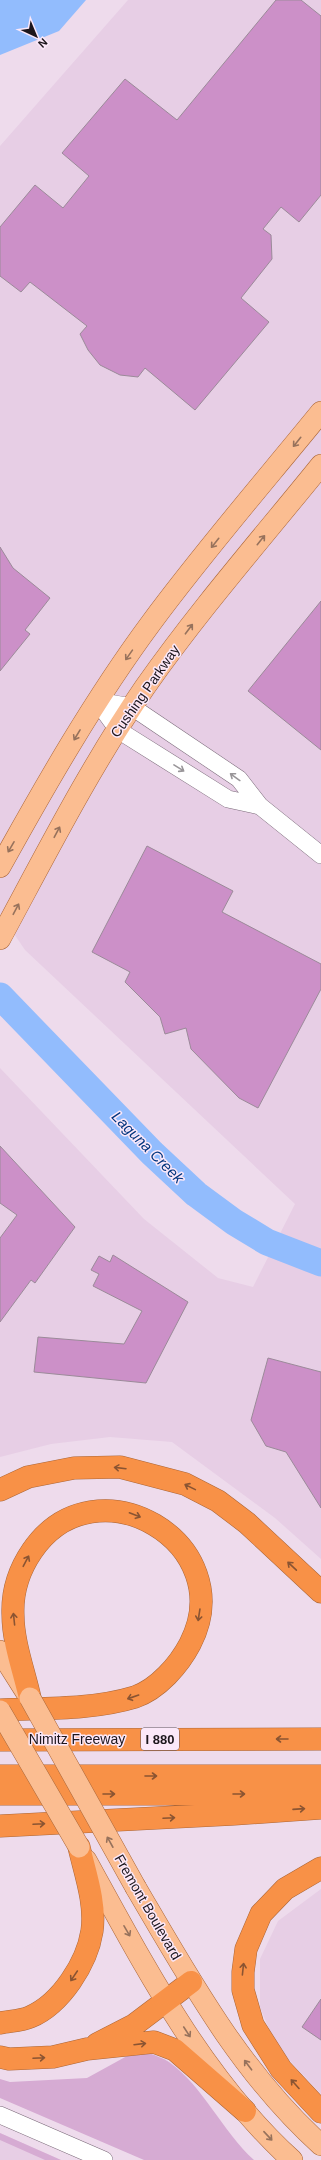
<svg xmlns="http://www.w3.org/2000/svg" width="321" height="2160" font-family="Helvetica,sans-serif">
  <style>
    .built { fill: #e7cee5 }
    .green { fill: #d6abd3 }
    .water { fill: #92bcfd }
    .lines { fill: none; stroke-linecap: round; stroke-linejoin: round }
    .river { stroke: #92bcfd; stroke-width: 27 }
    .building { fill: #cc90c8; stroke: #9b8a99 }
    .minor-casing { stroke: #796978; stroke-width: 18 }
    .major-casing { stroke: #ab6638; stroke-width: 22 }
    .highway-casing { stroke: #ab6638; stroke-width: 23 }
    .minor { stroke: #fff; stroke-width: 17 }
    .major { stroke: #fbbd91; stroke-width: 21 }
    .highway { stroke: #f89147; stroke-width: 22 }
    .major-bridge-casing { stroke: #ab6638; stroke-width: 22; stroke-linecap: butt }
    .major-bridge { stroke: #fbbd91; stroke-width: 21 }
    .oneway { stroke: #97725c }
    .oneway2 { stroke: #999699 }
    .oneway3 { stroke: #8a5432 }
    .labels { text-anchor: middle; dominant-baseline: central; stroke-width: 3; stroke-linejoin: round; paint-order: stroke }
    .shield { fill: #fbe8f9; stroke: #5f555e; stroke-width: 1 }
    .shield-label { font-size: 13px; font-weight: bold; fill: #1c161c }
    .street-label { font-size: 14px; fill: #1c161c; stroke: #fbe8f9 }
    .water-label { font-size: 15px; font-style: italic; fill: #02357e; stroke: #fbe8f9 }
  </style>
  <rect width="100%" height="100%" fill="#eedbec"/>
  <path class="built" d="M128,0H321V1559L275,1518L172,1442L110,1437L51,1444L0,1457V1068L144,1219L218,1278L253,1287L295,1204L25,950L0,913V146Z
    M321,1889V2094L276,2046L260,2007V1959L278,1921Z
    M0,2133L61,2160H0Z"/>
  <path class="green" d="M149,2053C156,2056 163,2058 169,2062C203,2086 222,2131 254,2160H144L0,2098V2079L10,2082L87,2078L127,2056Z
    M0,2133L61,2160H45L0,2140Z"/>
  <path class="water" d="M0,0H86L59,31L0,55Z"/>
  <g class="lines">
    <path class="river" d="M0,996L152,1153L196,1194L234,1222L267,1242L321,1263"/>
  </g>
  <path class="building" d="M276,0H301L321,16V195L299,222L281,207L263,229L271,235L272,259L241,298L269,322L195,410L145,368L138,377L120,375L100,365L88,350L80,334L87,326L30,282L21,292L0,276V227L35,185L63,208L89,176L62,153L125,79L177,120Z
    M0,547L13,568L50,598L25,630L30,634L0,671Z
    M321,601V750L248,691Z
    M147,846L233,891L222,912L321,964V989L258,1108L239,1098L191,1049L186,1028L165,1034L160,1017L125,982L130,972L92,952Z
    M0,1146L75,1227L35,1283L31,1280L0,1322V1238L17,1215L0,1203Z
    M113,1255L188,1302L146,1383L34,1372L38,1337L124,1344L142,1311L93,1286L99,1274L91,1270L99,1256L110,1262Z
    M268,1358L321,1372V1508L286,1452L266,1446L251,1420Z
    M321,1999V2040L302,2027Z"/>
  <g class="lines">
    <g class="minor-casing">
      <path id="minor" d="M97,701L132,707L239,779L260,806L321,855
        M97,701L118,730L228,799L260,806
        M0,2115L104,2160"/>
    </g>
    <g class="major-casing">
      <path id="major" d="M0,867C46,784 94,700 151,623C204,551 264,482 321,412
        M0,939C46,854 90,767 145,687C199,610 262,538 321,465
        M0,1651L26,1692
        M86,1860C144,1965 202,2078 292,2160
        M136,1888C190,1980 241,2073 321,2145"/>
    </g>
    <g class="highway-casing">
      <path id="highway" d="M0,1490L28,1477L74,1468L120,1467L185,1484L218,1501L247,1523L321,1592
        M0,1710C45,1708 92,1710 135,1697C158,1689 179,1665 190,1644C242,1544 96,1457 32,1551C19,1570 12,1592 13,1615C13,1642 24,1671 30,1698
        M0,1740L321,1739
        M0,1776H321
        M0,1794H321
        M0,1826L234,1814L321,1808
        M321,1868L285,1889L261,1914L246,1949L243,1972V1990L253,2025L281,2069L321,2112
        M0,2023C9,2021 21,2021 30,2017C61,2004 87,1963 92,1931C96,1903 85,1873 79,1847
        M97,2044L134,2025L191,1982
        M0,2057L9,2059L53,2057L87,2049L154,2042L175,2050L245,2111"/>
    </g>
    <use href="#minor" class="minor"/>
    <use href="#major" class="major"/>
    <use href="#highway" class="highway"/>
    <g class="major-bridge-casing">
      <path id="major-bridge" d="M30,1698L136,1888
        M0,1711L79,1847"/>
    </g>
    <use href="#major-bridge" class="major-bridge"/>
  </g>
  <defs><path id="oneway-shaft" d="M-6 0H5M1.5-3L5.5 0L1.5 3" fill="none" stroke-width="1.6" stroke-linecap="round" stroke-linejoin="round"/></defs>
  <g class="oneway">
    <use href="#oneway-shaft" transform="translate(297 442) rotate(129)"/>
    <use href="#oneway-shaft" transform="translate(261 540) rotate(-51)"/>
    <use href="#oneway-shaft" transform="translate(215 543) rotate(129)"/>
    <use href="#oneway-shaft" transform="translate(189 629) rotate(-53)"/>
    <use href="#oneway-shaft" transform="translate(129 655) rotate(125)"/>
    <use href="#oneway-shaft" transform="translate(77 735) rotate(121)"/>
    <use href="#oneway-shaft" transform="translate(57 832) rotate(-62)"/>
    <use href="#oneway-shaft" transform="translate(11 847) rotate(120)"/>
    <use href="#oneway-shaft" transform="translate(16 909) rotate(-62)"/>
    <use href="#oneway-shaft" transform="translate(110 1842) rotate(-119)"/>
    <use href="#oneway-shaft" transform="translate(127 1931) rotate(60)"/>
    <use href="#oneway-shaft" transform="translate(187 2032) rotate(57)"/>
    <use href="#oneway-shaft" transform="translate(248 2065) rotate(-127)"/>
    <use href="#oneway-shaft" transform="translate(268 2136) rotate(47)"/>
  </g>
  <g class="oneway2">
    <use href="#oneway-shaft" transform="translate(179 768) rotate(32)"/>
    <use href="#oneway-shaft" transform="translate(235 777) rotate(-144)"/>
  </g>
  <g class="oneway3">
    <use href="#oneway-shaft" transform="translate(120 1468) rotate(-173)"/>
    <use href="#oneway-shaft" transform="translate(190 1487) rotate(-154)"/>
    <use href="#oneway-shaft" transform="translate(135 1515) rotate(21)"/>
    <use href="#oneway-shaft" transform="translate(26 1561) rotate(-62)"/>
    <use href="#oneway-shaft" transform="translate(292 1566) rotate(-137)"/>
    <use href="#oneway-shaft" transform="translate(199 1615) rotate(99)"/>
    <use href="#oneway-shaft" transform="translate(14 1619) rotate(-96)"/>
    <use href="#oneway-shaft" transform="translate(133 1697) rotate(161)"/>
    <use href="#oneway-shaft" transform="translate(282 1739) rotate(180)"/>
    <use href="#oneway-shaft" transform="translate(151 1776)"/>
    <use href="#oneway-shaft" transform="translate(109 1794)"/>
    <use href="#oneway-shaft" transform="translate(239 1794)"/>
    <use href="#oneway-shaft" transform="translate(299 1809) rotate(-4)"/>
    <use href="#oneway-shaft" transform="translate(169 1818) rotate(-3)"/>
    <use href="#oneway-shaft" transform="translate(39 1824) rotate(-3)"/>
    <use href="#oneway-shaft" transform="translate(243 1969) rotate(-84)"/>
    <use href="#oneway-shaft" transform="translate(74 1976) rotate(124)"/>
    <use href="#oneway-shaft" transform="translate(140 2044) rotate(-7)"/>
    <use href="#oneway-shaft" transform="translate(39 2058) rotate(-3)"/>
    <use href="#oneway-shaft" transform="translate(295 2084) rotate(-132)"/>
  </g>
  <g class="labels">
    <rect class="shield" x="141" y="1728" width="38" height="22" rx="3"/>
    <g class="shield-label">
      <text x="160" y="1739">I 880</text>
    </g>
    <g class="street-label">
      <text transform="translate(145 691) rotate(-55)">Cushing Parkway</text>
      <text x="77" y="1739">Nimitz Freeway</text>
      <text transform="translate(148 1907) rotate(60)">Fremont Boulevard</text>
    </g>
    <g class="water-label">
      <text transform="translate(148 1147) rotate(45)">Laguna Creek</text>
    </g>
  </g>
  <g transform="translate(36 36) rotate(136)" stroke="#fbe8f9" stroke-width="3" paint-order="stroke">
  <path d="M0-3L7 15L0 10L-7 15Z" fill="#1c161c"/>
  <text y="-6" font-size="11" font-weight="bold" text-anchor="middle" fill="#1c161c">N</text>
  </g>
</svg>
